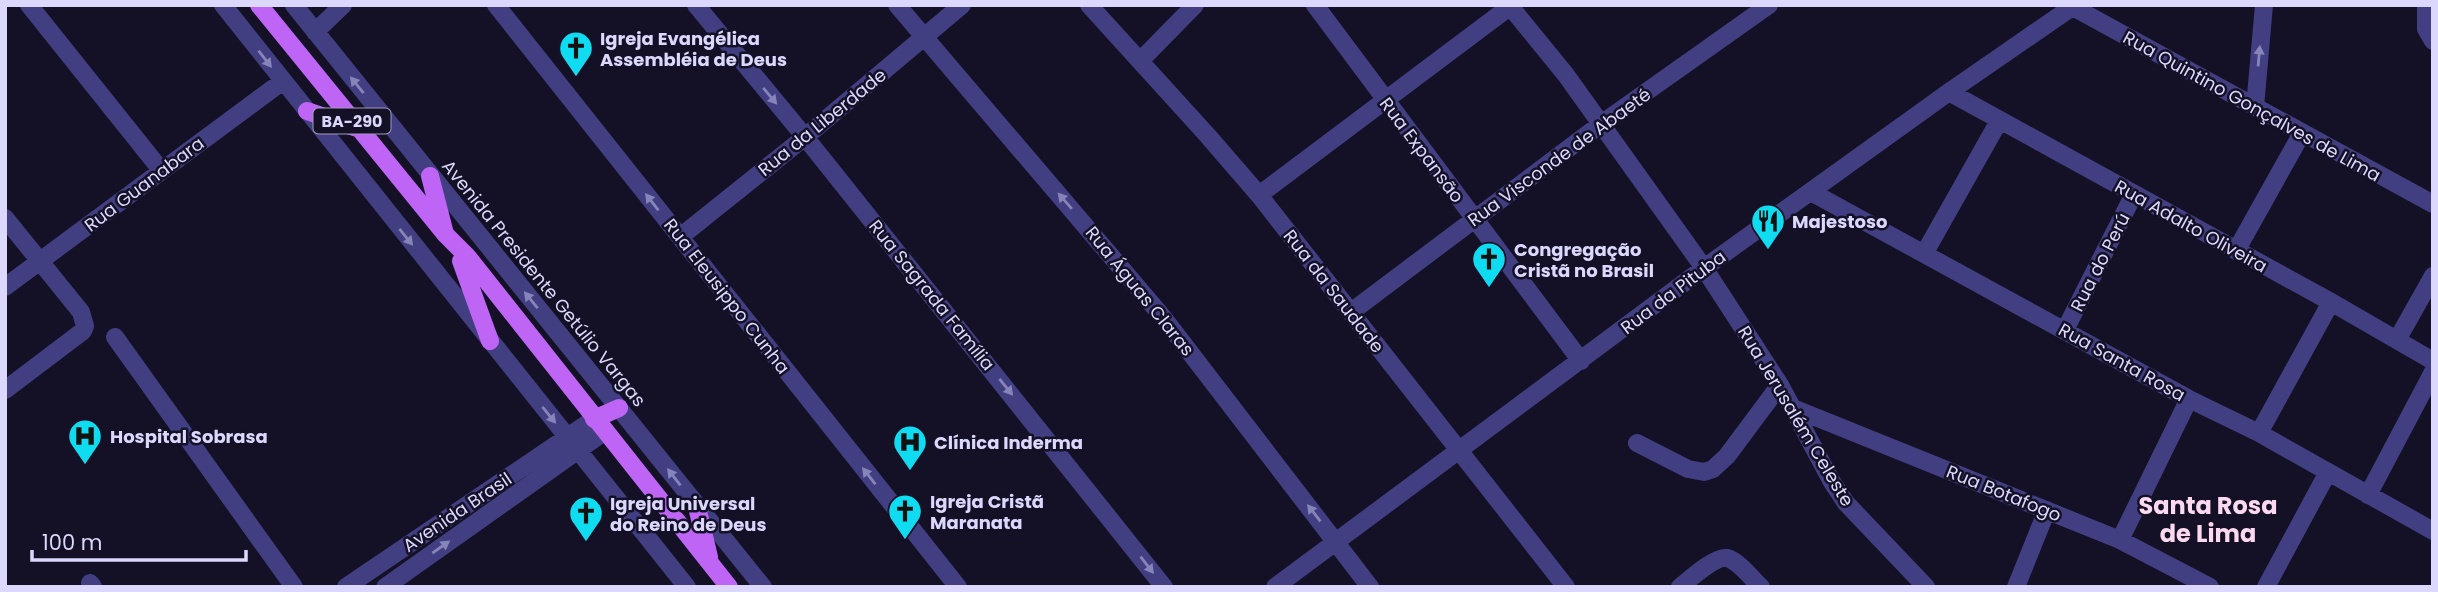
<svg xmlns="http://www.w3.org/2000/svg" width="2438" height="592" font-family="Poppins,sans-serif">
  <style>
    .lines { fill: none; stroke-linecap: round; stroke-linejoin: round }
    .minor { stroke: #413f82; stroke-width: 18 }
    .major { stroke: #bf65f6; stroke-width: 18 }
    .oneway { fill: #8784b9 }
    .labels { text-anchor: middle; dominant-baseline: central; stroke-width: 5; stroke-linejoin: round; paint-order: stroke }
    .shield { fill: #141126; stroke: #a09cbc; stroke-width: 2 }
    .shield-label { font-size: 16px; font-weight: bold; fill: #dcd8fd }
    .poi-label { font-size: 18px; font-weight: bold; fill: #dcd8fd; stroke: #141126; text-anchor: start }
    .street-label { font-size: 18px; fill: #dcd8fd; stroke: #141126 }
    .district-label { font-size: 24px; font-weight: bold; fill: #fdd9f0; stroke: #141126 }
  </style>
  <rect width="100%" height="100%" fill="#141126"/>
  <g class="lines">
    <path class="minor" d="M29,5L161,170
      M223,5L687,587
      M294,5L763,587
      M496,5L958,587
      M696,5L805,137L1164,587
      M897,5L1162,316L1370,587
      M1089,5L1208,136L1259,195L1566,587
      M1315,5L1581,361
      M1509,5L1566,75L1704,268L1780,385L1832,482L1846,503L1926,587
      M2426,5V29L2433,41
      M2073,7L2433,204
      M315,32L343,5
      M1140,61L1195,5
      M1949,92L2331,302L2433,361
      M2255,107L2264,5
      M1811,192L2189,399L2259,433L2433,531
      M1259,195L1512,5
      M5,218L81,312L85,326L83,331L5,390
      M680,237L805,137L962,5
      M2236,251L2302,133
      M1924,254L1999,121
      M5,287L283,81
      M1351,312L1601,124L1769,5
      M2065,330L2134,194
      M115,337L294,587
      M2397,340L2433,276
      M1793,408L2120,540L2210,587
      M2259,433L2331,302
      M1637,443L1688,469L1704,472L1713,469L1727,456L1780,385
      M2368,495L2433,372
      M2120,540L2189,399
      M90,583L93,587
      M346,587L594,419
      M385,587L604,432
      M1275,587L1704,268L1949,92L2075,5
      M1680,587C1690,579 1715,556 1727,558C1739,561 1752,579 1761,587
      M2016,587L2047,510
      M2266,587L2328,472"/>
    <path class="major" d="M259,5L446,235L467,256L729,587
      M307,111L357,128
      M430,176L444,230
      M461,261L490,341
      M594,419L619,408
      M697,507L709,557"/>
  </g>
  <defs><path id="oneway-solid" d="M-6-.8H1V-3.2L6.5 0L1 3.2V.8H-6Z" transform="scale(1.75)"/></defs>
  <g class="oneway">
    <use href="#oneway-solid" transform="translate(2259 56) rotate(-85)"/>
    <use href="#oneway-solid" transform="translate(265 59) rotate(52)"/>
    <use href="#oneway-solid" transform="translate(357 85) rotate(-129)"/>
    <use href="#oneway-solid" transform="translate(770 96) rotate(50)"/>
    <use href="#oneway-solid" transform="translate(1065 201) rotate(-131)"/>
    <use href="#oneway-solid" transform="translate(652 202) rotate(-128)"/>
    <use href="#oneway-solid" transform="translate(406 237) rotate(51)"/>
    <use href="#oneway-solid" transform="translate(531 300) rotate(-129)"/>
    <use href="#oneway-solid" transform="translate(1006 387) rotate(51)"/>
    <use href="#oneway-solid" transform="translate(549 415) rotate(51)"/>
    <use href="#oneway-solid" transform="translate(869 476) rotate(-128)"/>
    <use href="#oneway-solid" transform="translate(674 477) rotate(-128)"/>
    <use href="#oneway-solid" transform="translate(1314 513) rotate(-128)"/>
    <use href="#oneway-solid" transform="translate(441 547) rotate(-35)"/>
    <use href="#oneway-solid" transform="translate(1147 565) rotate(52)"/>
  </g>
  <defs>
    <g id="church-pin" transform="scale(1.75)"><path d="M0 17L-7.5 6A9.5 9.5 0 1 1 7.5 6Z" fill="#0fdcf1" stroke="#141126"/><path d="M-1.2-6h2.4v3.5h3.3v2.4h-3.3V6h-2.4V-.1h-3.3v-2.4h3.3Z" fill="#111"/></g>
    <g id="restaurant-pin" transform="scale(1.75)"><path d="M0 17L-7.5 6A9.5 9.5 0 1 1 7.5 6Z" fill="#0fdcf1" stroke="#141126"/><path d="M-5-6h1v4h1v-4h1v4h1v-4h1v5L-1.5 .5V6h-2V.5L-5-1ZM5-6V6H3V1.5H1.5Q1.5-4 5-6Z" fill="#111"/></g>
    <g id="hospital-pin" transform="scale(1.75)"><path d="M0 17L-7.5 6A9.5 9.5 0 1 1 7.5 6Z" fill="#0fdcf1" stroke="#141126"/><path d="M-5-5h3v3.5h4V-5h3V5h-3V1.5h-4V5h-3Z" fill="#111"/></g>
  </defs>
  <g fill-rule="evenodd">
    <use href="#church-pin" x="576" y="48"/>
    <use href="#restaurant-pin" x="1768" y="221"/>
    <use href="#church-pin" x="1489" y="259"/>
    <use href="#hospital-pin" x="85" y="436"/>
    <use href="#hospital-pin" x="910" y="442"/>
    <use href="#church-pin" x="905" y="511"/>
    <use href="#church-pin" x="586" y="513"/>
  </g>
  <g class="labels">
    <rect class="shield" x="313.5" y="108.5" width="77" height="25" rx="5"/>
    <g class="shield-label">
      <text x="352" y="121">BA-290</text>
    </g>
    <g class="poi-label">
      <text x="600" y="38">Igreja Evangélica<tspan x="600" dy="21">Assembléia de Deus</tspan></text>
      <text x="1792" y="221">Majestoso</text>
      <text x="1514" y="249">Congregação<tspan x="1514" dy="21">Cristã no Brasil</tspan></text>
      <text x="110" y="436">Hospital Sobrasa</text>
      <text x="934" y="442">Clínica Inderma</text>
      <text x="930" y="501">Igreja Cristã<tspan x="930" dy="21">Maranata</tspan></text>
      <text x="610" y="503">Igreja Universal<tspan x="610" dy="21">do Reino de Deus</tspan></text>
    </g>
    <g class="street-label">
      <text transform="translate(2252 106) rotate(29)">Rua Quintino Gonçalves de Lima</text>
      <text transform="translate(822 122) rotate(-39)">Rua da Liberdade</text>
      <text transform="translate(1422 150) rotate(53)">Rua Expansão</text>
      <text transform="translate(1559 157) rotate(-36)">Rua Visconde de Abaeté</text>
      <text transform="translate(144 184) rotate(-37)">Rua Guanabara</text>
      <text transform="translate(2191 226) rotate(29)">Rua Adalto Oliveira</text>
      <text transform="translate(2100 262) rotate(-63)">Rua do Perú</text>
      <text transform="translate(544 283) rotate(51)">Avenida Presidente Getúlio Vargas</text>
      <text transform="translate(1140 291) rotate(51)">Rua Águas Claras</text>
      <text transform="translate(1334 291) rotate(52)">Rua da Saudade</text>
      <text transform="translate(1673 292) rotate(-37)">Rua da Pituba</text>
      <text transform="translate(932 295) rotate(51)">Rua Sagrada Família</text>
      <text transform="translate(727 296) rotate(52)">Rua Eleusippo Cunha</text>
      <text transform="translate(2122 362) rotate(29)">Rua Santa Rosa</text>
      <text transform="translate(1796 416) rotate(59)">Rua Jerusalém Celeste</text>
      <text transform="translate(2004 493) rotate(22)">Rua Botafogo</text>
      <text transform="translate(457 512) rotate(-34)">Avenida Brasil</text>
    </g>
    <g class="district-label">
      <text x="2208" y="505">Santa Rosa<tspan x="2208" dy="28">de Lima</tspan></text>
    </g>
  </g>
  <rect width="2438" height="592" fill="none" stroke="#dcd8fd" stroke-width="14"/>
  <path d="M32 550v10h214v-10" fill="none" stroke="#dcd8fd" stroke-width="3.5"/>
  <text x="42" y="550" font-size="21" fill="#dcd8fd" stroke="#141126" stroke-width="5" paint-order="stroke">100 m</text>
</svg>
